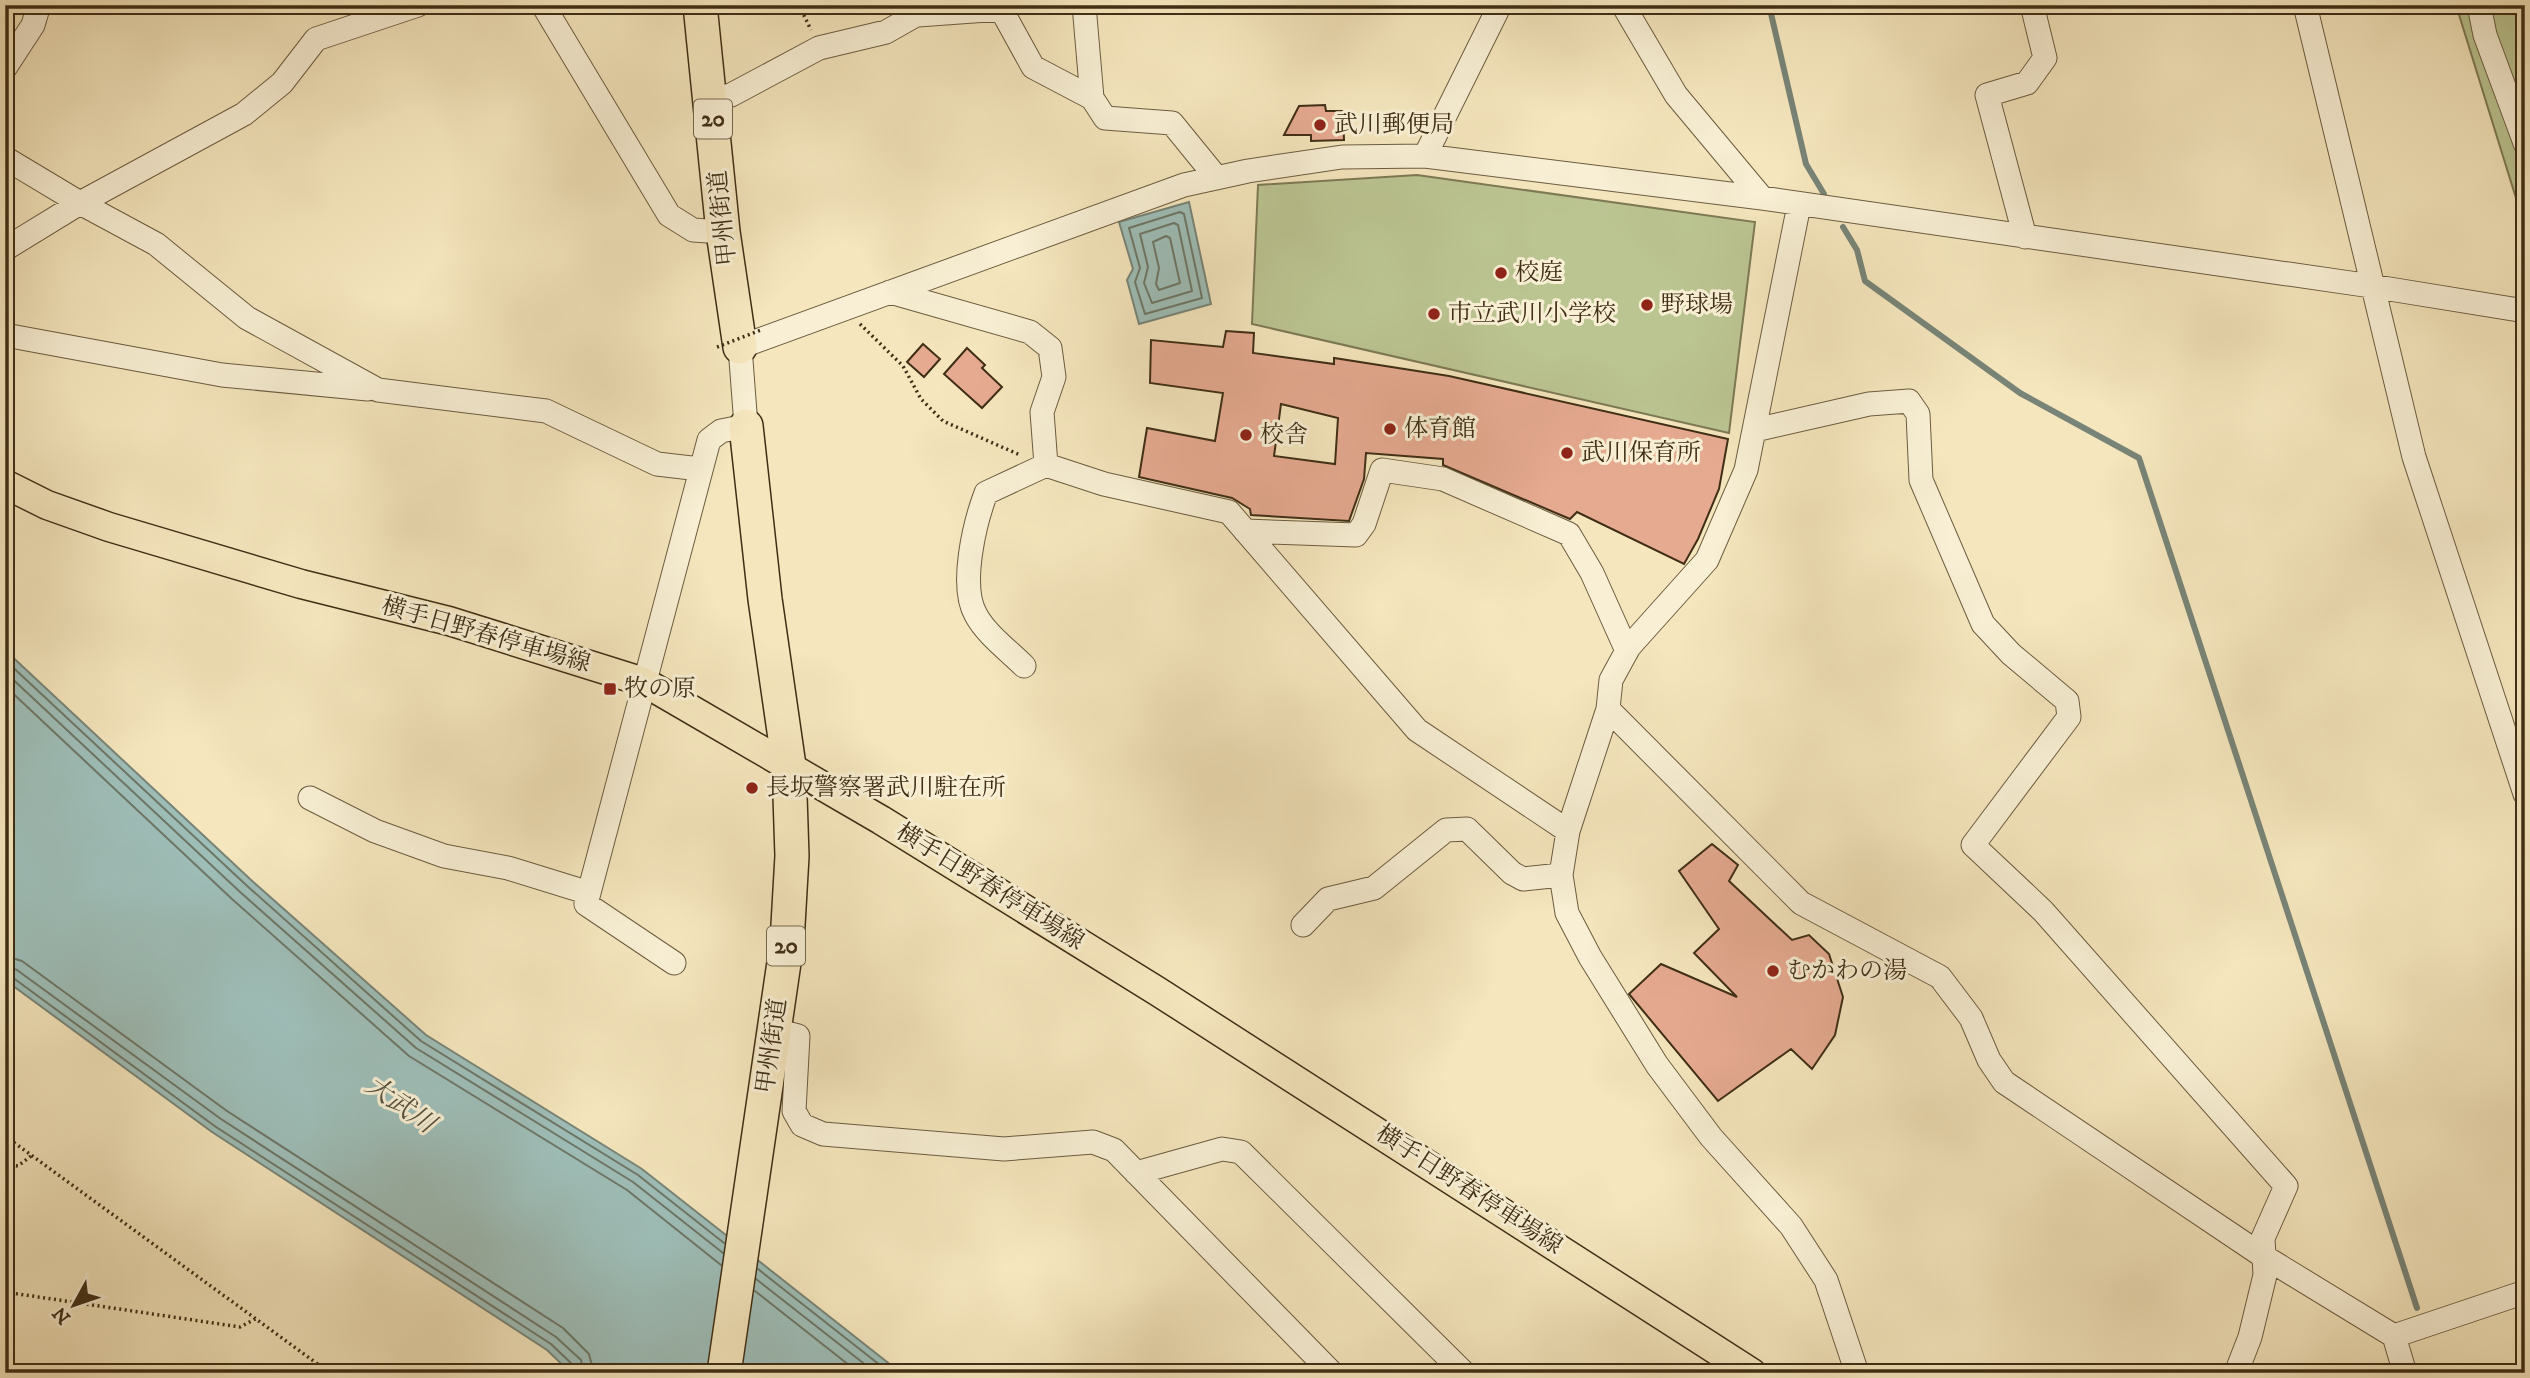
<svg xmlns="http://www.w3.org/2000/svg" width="2530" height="1378" font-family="'IM FELL DW Pica','Noto Serif JP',serif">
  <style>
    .green { fill: #bbc592; stroke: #7d7a54; stroke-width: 2 }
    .water { fill: #9ebeb8; stroke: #788477; stroke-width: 2 }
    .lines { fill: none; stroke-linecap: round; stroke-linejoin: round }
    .shore { stroke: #6e7666; stroke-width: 2 }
    .stream { stroke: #788477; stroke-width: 6 }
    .building { fill: #e6aa91; stroke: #3f2e15; stroke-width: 2; fill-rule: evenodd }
    .minor-casing { stroke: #6c5c3f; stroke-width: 25 }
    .major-casing { stroke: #3f2e15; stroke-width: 31 }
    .highway-casing { stroke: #3f2e15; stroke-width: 36 }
    .path { stroke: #3f2e15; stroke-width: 3.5; stroke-dasharray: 2 3.5; stroke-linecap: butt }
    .minor { stroke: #f8efd4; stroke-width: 23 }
    .major { stroke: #f5e6bd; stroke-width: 28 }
    .highway { stroke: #f5e6bd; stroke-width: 33 }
    .path-bridge { stroke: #3f2e15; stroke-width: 3.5; stroke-dasharray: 2 3.5; stroke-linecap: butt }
    .poi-dot { fill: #8f2418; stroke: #f8efd4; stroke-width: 2.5 }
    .labels { text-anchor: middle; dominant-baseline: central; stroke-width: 6; stroke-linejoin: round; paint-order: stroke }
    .shield { fill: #f8efd4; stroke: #76684e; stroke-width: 2 }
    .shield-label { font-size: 23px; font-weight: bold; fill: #3f2e15 }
    .poi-label { font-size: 24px; fill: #3f2e15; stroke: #f8efd4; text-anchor: start }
    .street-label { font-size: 24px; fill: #3f2e15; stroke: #f8efd4 }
    .water-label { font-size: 26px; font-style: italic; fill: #57523e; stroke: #f8efd4 }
  </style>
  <rect width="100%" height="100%" fill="#f5e6bd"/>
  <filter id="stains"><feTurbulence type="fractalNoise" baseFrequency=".00286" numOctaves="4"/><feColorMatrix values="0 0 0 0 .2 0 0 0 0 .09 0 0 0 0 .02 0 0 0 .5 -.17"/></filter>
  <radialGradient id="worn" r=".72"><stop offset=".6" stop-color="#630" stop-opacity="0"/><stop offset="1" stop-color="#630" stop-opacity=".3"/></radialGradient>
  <path class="green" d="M2456,5H2525V227Z
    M1417,175L1755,222L1729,433L1252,324L1258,185Z"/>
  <path class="water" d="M1189,202L1211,304L1139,324L1127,280L1133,269L1119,222Z
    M5,650L250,879L426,1035L642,1169L901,1373H571L547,1350L212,1132L5,980Z"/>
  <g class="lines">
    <path class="shore" d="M1180,212L1184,214L1202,298L1145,314L1135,282L1140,268L1129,228Z
      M1174,223L1178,225L1192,291L1152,303L1144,283L1148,267L1140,234Z
      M1166,236L1170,238L1180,283L1159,290L1156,284L1159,268L1153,242Z
      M5,660L245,884L421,1041L638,1175L724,1243
      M5,672L239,891L416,1048L633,1182L723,1253
      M5,686L232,899L409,1056L627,1190L721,1265
      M5,956L22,961L227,1111L563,1328L589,1354L594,1373
      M5,966L17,970L221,1119L556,1337L581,1360L584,1373
      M5,975L12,977L216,1127L551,1344L574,1366L575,1373
      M758,1269L890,1373
      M756,1279L876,1373
      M755,1291L859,1373"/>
    <path class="stream" d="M1769,5L1806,164L1824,194
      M1843,227L1857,250L1865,281L2020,393L2139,458L2417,1308"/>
  </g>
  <path class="building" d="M1325,105L1326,111H1343L1344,140L1311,141V135H1284L1299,106Z
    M1226,331L1254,333L1253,353L1334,364V358L1449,376L1728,439L1719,489L1698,539L1684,564L1577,512L1570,519L1443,465V459L1366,453L1364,479L1349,521L1251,515L1250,509L1232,498L1139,477L1147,428L1215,441L1223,393L1150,383L1151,340L1223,347ZM1281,404L1338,418L1335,464L1274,456Z
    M923,344L940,359L924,377L907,362Z
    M967,348L985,365L982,368L1002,387L982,408L944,374Z
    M1712,844L1738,865L1729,881L1792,940L1809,935L1829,954L1843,997L1835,1035L1812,1069L1791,1049L1718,1101L1629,994L1661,964L1737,997L1694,953L1719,929L1679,871Z"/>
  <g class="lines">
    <g class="minor-casing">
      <path id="minor" d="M543,5L669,215L693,230L723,232
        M1084,5L1092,98
        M1623,5L1676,95L1762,198
        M2305,5L2414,457L2525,794
        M2479,5L2485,35L2525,143
        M918,15L1001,9L1033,67L1092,98L1105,118L1172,123L1216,177
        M5,68L33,25L39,5
        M711,100L731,95L819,48L886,32L930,7
        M1425,156L1500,5
        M5,158L80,203L244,114L282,83L316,39L418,5
        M1799,205L1746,470L1707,560L1629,647L1611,680L1608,709L1568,831L1561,875L1567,913L1590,957L1657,1065L1711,1137L1791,1226L1826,1280L1857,1373
        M2025,237L1987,95L2027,83L2045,58L2032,5
        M5,249L80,203L156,244L247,318L378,390L546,411L657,464L700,469
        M890,292L1030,332L1050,348L1054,377L1042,412L1046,465L1104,484L1229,512L1417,730L1568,831
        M5,335L222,375L368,389
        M1755,430L1869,404L1909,401L1918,414L1921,480L1983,624L2011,654L2067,701L2069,717L1973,845L2043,911L2286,1186L2263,1238L2265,1275L2250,1337L2236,1373
        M1245,531L1356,535L1364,524L1382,470L1443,479L1569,534L1592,573L1627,651
        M1024,666C1009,651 986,634 976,615C959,586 975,522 986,493L1044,466
        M1608,709L1801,903L1940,977L1971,1018L1989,1060L2004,1082L2263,1256L2394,1336L2405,1373
        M310,798L375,831L444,856L508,868L589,893
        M1303,925L1328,899L1374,888L1446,830L1467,829L1512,873L1523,879L1561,875
        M674,963L586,904L709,440L721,431L746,426L740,347L1184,185L1248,171L1342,157L1425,156L1762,198L2371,286L2525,311
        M774,1030L798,1036L794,1111L802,1125L823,1134L1004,1149L1093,1142L1114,1150L1332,1373
        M1136,1173L1222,1149L1241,1152L1464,1373
        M2394,1336L2525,1292"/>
    </g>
    <g class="major-casing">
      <path id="major" d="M5,484L47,505L109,527L301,584L449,621L644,682L881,820L1157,991L1752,1373"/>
    </g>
    <g class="highway-casing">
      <path id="highway" d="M700,5L723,232L740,347
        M724,1373L787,942L792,856L789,766L765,599L746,426"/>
    </g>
    <path class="path" d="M799,5L811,30
      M860,324L903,366L921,399L943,421L1020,455
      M5,1136L330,1373
      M5,1164L18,1166L31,1156
      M5,1292L240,1327L257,1318"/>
    <use href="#minor" class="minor"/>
    <use href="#major" class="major"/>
    <use href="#highway" class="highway"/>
    <path class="path-bridge" d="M717,347L761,330"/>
  </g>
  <g class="poi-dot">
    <circle cx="1320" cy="125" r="7"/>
    <circle cx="1501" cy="273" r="7"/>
    <circle cx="1647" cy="305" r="7"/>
    <circle cx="1434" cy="314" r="7"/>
    <circle cx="1390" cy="429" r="7"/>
    <circle cx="1246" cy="435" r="7"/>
    <circle cx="1567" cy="453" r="7"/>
    <rect x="603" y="682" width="14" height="14" rx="3.5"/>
    <circle cx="752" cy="788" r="7"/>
    <circle cx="1773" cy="971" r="7"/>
  </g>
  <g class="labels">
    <g class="shield">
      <rect x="694" y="99.5" width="38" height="39" rx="5"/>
      <rect x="767" y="926.5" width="38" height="39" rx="5"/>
    </g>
    <g class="shield-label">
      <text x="713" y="119">20</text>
      <text x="786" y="946">20</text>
    </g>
    <g class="poi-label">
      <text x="1334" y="125">武川郵便局</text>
      <text x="1515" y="273">校庭</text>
      <text x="1661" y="305">野球場</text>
      <text x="1448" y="314">市立武川小学校</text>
      <text x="1404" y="429">体育館</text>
      <text x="1260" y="435">校舎</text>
      <text x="1581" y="453">武川保育所</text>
      <text x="624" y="689">牧の原</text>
      <text x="766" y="788">長坂警察署武川駐在所</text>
      <text x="1787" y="971">むかわの湯</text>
    </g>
    <g class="street-label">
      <text transform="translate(723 218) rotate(-96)">甲州街道</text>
      <text transform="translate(486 635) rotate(16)">横手日野春停車場線</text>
      <text transform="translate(990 887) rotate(32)">横手日野春停車場線</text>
      <text transform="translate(772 1046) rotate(-82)">甲州街道</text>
      <text transform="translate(1469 1190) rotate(33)">横手日野春停車場線</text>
    </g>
    <g class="water-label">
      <text transform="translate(400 1105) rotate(35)">大武川</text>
    </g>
  </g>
  <rect width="2530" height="1378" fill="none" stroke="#f5e6bd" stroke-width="28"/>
  <rect x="7" y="7" width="2516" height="1364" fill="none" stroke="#3f2e15" stroke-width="3.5"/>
  <rect x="14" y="14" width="2502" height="1350" fill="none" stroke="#3f2e15" stroke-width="2"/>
  <g transform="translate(74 1305) rotate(230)" stroke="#f8efd4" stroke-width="5" paint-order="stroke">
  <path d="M0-5L12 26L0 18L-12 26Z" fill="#3f2e15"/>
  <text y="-10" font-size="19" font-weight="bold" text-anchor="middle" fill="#3f2e15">N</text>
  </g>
  <rect width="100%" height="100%" filter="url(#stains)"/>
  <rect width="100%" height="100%" fill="url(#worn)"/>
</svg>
